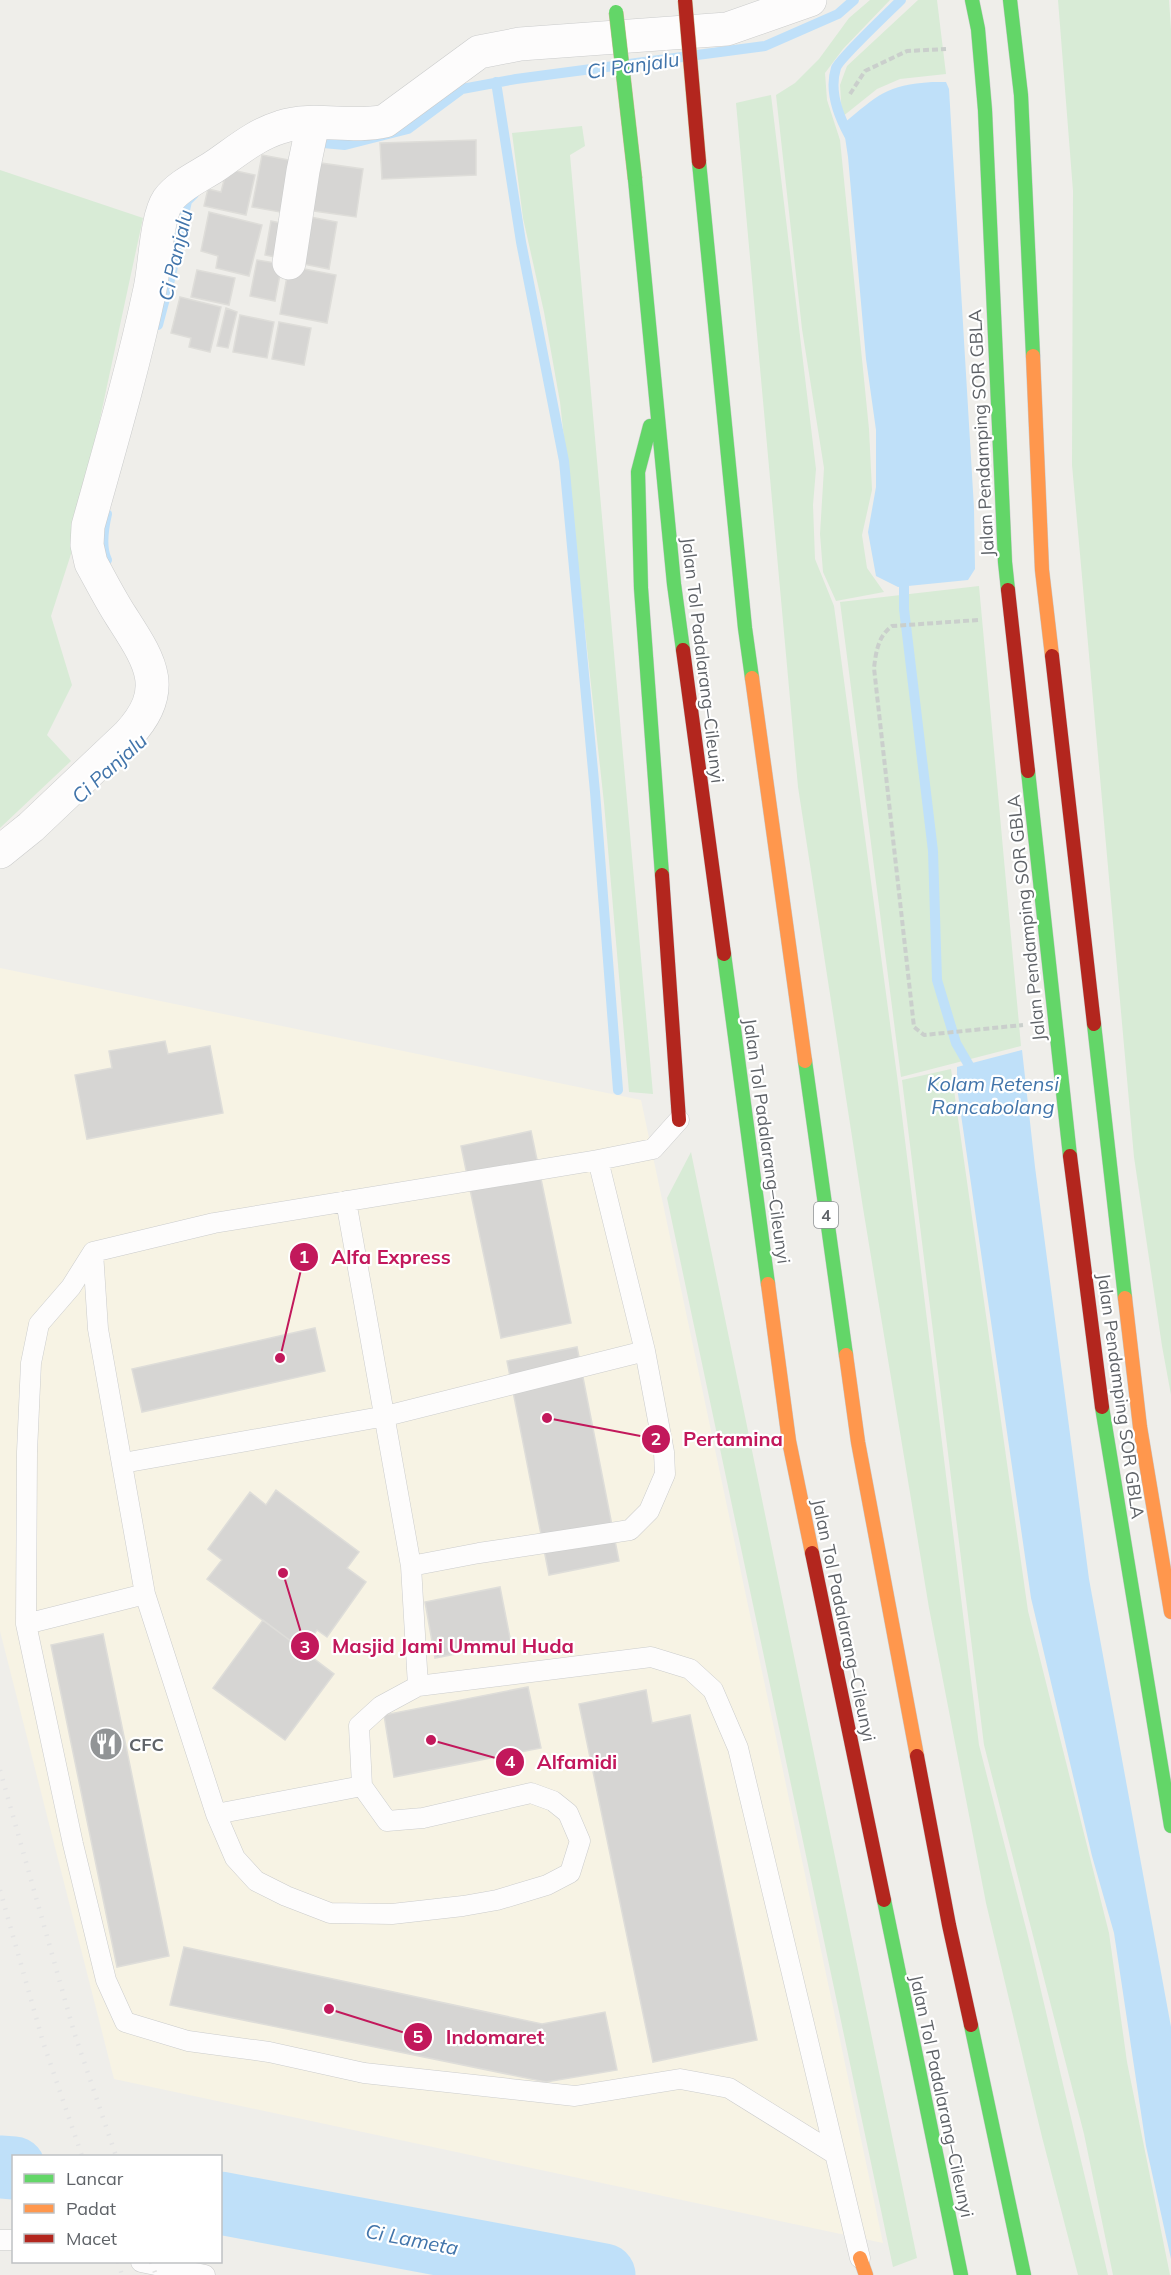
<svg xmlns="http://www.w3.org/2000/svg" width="1171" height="2275" font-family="Mulish,sans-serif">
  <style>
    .commercial { fill: #f7f3e4 }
    .green { fill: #d8ebd6 }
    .water { fill: #bfe0f9 }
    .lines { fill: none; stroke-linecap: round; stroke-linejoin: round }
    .stream { stroke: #bfe0f9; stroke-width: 10 }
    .river { stroke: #bfe0f9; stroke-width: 63 }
    .building { fill: #d6d5d3; stroke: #deddd9; stroke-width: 1.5 }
    .lane-casing { stroke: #cbcccc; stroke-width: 21 }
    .street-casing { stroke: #cbcccc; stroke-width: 34 }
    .fast-casing { stroke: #cacacb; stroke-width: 15 }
    .slow-casing { stroke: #cacacb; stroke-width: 15 }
    .jam-casing { stroke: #cacacb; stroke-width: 15 }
    .path { stroke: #cacfcc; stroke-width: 4; stroke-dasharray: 6 3; stroke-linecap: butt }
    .lane { stroke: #fdfcfc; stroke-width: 20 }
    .street { stroke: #fdfcfc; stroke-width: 33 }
    .fast { stroke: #63d668; stroke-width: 14 }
    .slow { stroke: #ff974d; stroke-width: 14 }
    .jam { stroke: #b3261e; stroke-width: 14 }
    .rail { stroke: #e4e4e4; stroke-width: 4.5; stroke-dasharray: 1.5 8; stroke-linecap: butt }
    .fast-bridge-casing { stroke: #c8b996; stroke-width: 15; stroke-linecap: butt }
    .jam-bridge-casing { stroke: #c8b996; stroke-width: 15; stroke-linecap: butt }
    .fast-bridge { stroke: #63d668; stroke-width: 14 }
    .jam-bridge { stroke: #b3261e; stroke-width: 14 }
    .labels { text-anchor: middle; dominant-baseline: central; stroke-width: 4.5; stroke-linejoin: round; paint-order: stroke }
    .shield { fill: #fff; stroke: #8f9295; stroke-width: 1.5 }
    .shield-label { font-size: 16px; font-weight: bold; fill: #5f6368 }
    .street-label { font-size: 18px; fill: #5f6368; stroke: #fff }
    .poi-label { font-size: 18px; font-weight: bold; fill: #5f6368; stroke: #fff; text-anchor: start }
    .water-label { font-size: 20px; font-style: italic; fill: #4174aa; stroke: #fff }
    .leader { fill: none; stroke: #c2185b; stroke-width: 2 }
    .callout-dot { fill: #c2185b; stroke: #fff; stroke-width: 2 }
    .mark-label { font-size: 18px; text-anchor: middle; font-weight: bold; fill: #fff }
    .callout-label { font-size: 20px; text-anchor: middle; font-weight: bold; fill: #c2185b; stroke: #fff; stroke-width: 4.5; stroke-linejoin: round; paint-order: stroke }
  </style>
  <rect width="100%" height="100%" fill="#efeeea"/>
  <path class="commercial" d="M0,968L641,1100L883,2243L114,2079L0,1631Z"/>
  <path class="green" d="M870,0H890L843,49L825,73L827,100L840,140L869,429L872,490L862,535L867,568L884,592L836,601L823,572L820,534L824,468L802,329L776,95L795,83L819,59L849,18Z
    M918,0H937L946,74L900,79L877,89L842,117L840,85L847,66Z
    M1058,0H1169L1171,29V1395L1162,1346L1134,1157L1072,465L1073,191Z
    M771,95L816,469L813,505L815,559L834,606L898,1083L979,1745L1030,1944L1108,2275H1078L1042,2137L986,1903L929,1608L863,1208L798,787L736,103Z
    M582,126L585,146L570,155L653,1094L629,1092L604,803L560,402L544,312L523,218L512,133Z
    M0,170L143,218L71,554L51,616L72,685L47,735L71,761L0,828Z
    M979,586L1021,1046L901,1077L840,602Z
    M951,1069L1028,1611L1109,1933L1127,2062L1170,2275H1113L1084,2134L984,1745L902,1080Z
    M691,1152L917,2258L893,2267L667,1198Z"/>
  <path class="water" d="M932,82H946L949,89L974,508L975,569L968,580L898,587L876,576L868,532L876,487V430L866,359L848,157L843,124C878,95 886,85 932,82Z
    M1022,1050L1035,1167L1089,1579L1171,2027V2259L1146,2146L1114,1933L1092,1856L1031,1598L957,1087V1067Z"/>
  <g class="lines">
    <path class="stream" d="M496,82L521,242L564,461L595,792L618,1090
      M849,135C838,115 829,90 836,68C839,59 891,10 901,0
      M312,142L345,145L408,129L462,89L516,79L765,46L838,14L854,0
      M158,325L171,276L187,201L194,194
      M107,560C101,548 104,527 107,514
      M904,574V609L933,851L937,980L956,1043L974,1074"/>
    <path class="river" d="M0,2167L14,2168
      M220,2203L604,2275"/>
  </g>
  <path class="building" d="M476,140V175L382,179L380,143Z
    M262,155L300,162L291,214L252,207Z
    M307,161L363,169L356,217L300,209Z
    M227,169L255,175L246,215L204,206L208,189L221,192Z
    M209,212L262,225L249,276L216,268L218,256L201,251Z
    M305,216L337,222L329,269L298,263Z
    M271,221L291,225L285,259L265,255Z
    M257,260L282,264L275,301L250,296Z
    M289,266L336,275L327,323L280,314Z
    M197,270L235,278L229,305L191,297Z
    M180,297L221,307L210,352L189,347L191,338L171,333Z
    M226,308L237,312L228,348L217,346Z
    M240,315L274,322L267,358L233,352Z
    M279,322L311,328L304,365L272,359Z
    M165,1041L168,1054L210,1046L223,1113L87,1139L75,1075L112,1068L109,1051Z
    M531,1131L571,1323L501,1338L461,1146Z
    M315,1328L325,1371L142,1412L132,1369Z
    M577,1347L619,1561L549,1575L507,1361Z
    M276,1490L359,1552L347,1568L366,1582L327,1637L317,1630L303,1650L207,1579L222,1560L208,1549L250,1492L266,1505Z
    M500,1587L511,1643L435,1658L425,1602Z
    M263,1620L334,1674L285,1740L213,1688Z
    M103,1634L169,1956L117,1967L51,1645Z
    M528,1687L541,1748L394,1777L384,1715Z
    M646,1690L652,1723L690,1715L757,2040L653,2062L579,1704Z
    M184,1947L542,2024L605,2012L617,2070L546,2082L170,2005Z"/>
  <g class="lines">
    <g class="lane-casing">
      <path id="lane" d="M679,1120L653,1149L598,1160L214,1223L93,1252L98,1329L145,1594L216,1814L235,1858L256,1881L286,1896L330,1913L392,1914L463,1906L497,1900L547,1885L570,1873L580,1841L568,1813L553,1801L531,1793L423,1818L387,1821L362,1786L359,1726L381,1706L418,1686L651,1657L690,1669L713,1690L738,1748L860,2258
        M346,1201L411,1566L418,1686
        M93,1252L71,1287L39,1324L31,1363L27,1452L26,1624L73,1844L106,1980L125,2022L188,2041L269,2052L364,2073L575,2096L680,2079L729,2088L835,2154
        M123,1463L386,1416L645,1351
        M411,1566L479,1553L630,1530L649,1511L665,1474L664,1452L645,1351L598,1160
        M26,1624L145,1594
        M216,1814L362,1786
        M0,2240H14
        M141,2262L205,2275"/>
    </g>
    <g class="street-casing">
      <path id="street" d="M289,263L303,171L313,123
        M0,852L31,827L128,735C171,689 149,660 121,616C110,599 101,581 91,563L87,545L88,526C110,447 133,369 150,289C155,266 156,218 168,200C179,185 200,176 215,166C237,151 255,135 281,127C314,116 351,129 385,121L479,52L520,44L727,29L810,0"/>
    </g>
    <g class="fast-casing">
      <path id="fast" d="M972,0L978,29L985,110L1005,562L1008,590
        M1010,0L1021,95L1033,356
        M699,162L745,628L752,678
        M635,179L674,584L683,650
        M650,426L638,472L641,588L662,875
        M1028,771L1070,1156
        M724,954L768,1284
        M1094,1024L1125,1298
        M805,1061L846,1355
        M1102,1407L1171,1826
        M884,1900L961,2275
        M971,2025L1024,2275"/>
    </g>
    <g class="slow-casing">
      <path id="slow" d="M1033,356L1042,570L1052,656
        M752,678L805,1061
        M768,1284L789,1441L812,1553
        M1125,1298L1140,1427L1171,1612
        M846,1355L858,1442L917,1756
        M860,2258L866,2275"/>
    </g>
    <g class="jam-casing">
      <path id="jam" d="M1008,590L1028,771
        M683,650L724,954
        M1052,656L1094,1024
        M662,875L679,1120
        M1070,1156L1102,1407
        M812,1553L884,1900
        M917,1756L949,1925L971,2025"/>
    </g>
    <path class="path" d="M850,94L865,71L907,51L946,49
      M978,620L892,626C878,636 876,652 874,668L914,1027L924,1035L1023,1025"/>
    <use href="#lane" class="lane"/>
    <use href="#street" class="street"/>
    <use href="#fast" class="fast"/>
    <use href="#slow" class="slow"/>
    <use href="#jam" class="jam"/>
    <path class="rail" d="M0,1770L74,2032L116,2156
      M0,1890L43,2042L82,2156
      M118,2262L122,2275
      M151,2262L156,2275"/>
    <g class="fast-bridge-casing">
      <path id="fast-bridge" d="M616,12L635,179"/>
    </g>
    <g class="jam-bridge-casing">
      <path id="jam-bridge" d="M685,0L699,162"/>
    </g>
    <use href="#fast-bridge" class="fast-bridge"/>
    <use href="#jam-bridge" class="jam-bridge"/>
  </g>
  <defs>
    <g id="restaurant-disc" transform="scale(1.725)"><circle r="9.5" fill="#919496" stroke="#fff"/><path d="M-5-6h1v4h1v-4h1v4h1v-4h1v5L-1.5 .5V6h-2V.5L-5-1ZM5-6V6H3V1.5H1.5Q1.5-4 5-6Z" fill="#fff"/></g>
  </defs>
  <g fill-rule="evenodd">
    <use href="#restaurant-disc" x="106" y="1744"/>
  </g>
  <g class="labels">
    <rect class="shield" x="814" y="1202" width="24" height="26" rx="4.5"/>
    <g class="shield-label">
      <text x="826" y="1215">4</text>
    </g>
    <g class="street-label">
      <text transform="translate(981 433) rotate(-93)">Jalan Pendamping SOR GBLA</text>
      <text transform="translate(703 660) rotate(83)">Jalan Tol Padalarang–Cileunyi</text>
      <text transform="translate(1026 918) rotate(-96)">Jalan Pendamping SOR GBLA</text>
      <text transform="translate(767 1141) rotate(82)">Jalan Tol Padalarang–Cileunyi</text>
      <text transform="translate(1121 1396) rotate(82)">Jalan Pendamping SOR GBLA</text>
      <text transform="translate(844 1620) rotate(78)">Jalan Tol Padalarang–Cileunyi</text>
      <text transform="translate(942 2096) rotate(78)">Jalan Tol Padalarang–Cileunyi</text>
    </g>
    <g class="poi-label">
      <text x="129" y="1744">CFC</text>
    </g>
    <g class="water-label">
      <text transform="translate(633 65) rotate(-8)">Ci Panjalu</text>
      <text transform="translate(175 255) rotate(-77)">Ci Panjalu</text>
      <text transform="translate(109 768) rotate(-42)">Ci Panjalu</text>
      <text x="993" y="1083">Kolam Retensi<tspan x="993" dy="23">Rancabolang</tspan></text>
      <text transform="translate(412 2239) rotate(11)">Ci Lameta</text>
    </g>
  </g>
  <path class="leader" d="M280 1358L304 1257M547 1418L656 1439M283 1573L305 1646M431 1740L510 1762M329 2009L418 2037"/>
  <g class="callout-dot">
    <circle cx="280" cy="1358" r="6"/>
    <circle cx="547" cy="1418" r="6"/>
    <circle cx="283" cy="1573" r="6"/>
    <circle cx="431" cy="1740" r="6"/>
    <circle cx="329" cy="2009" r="6"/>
    <circle cx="304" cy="1257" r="15"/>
    <circle cx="656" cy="1439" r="15"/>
    <circle cx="305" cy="1646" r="15"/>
    <circle cx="510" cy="1762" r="15"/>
    <circle cx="418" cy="2037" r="15"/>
  </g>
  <g class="mark-label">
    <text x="304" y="1263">1</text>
    <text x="656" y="1445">2</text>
    <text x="305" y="1653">3</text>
    <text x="510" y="1768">4</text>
    <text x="418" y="2043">5</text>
  </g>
  <g class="callout-label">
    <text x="391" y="1264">Alfa Express</text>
    <text x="733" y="1446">Pertamina</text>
    <text x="453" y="1653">Masjid Jami Ummul Huda</text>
    <text x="577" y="1769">Alfamidi</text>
    <text x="495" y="2044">Indomaret</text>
  </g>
  <rect x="12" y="2155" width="210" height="108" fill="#ffffff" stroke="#bfc1c3" stroke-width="1.5"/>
  <rect x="24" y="2174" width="30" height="9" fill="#63d668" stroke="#bfc1c3" stroke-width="1.5"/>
  <text x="66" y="2185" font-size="18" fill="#5f6368">Lancar</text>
  <rect x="24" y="2204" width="30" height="9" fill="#ff974d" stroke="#bfc1c3" stroke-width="1.5"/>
  <text x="66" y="2215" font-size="18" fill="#5f6368">Padat</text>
  <rect x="24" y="2234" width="30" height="9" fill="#b3261e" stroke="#bfc1c3" stroke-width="1.5"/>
  <text x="66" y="2245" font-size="18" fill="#5f6368">Macet</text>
</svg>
